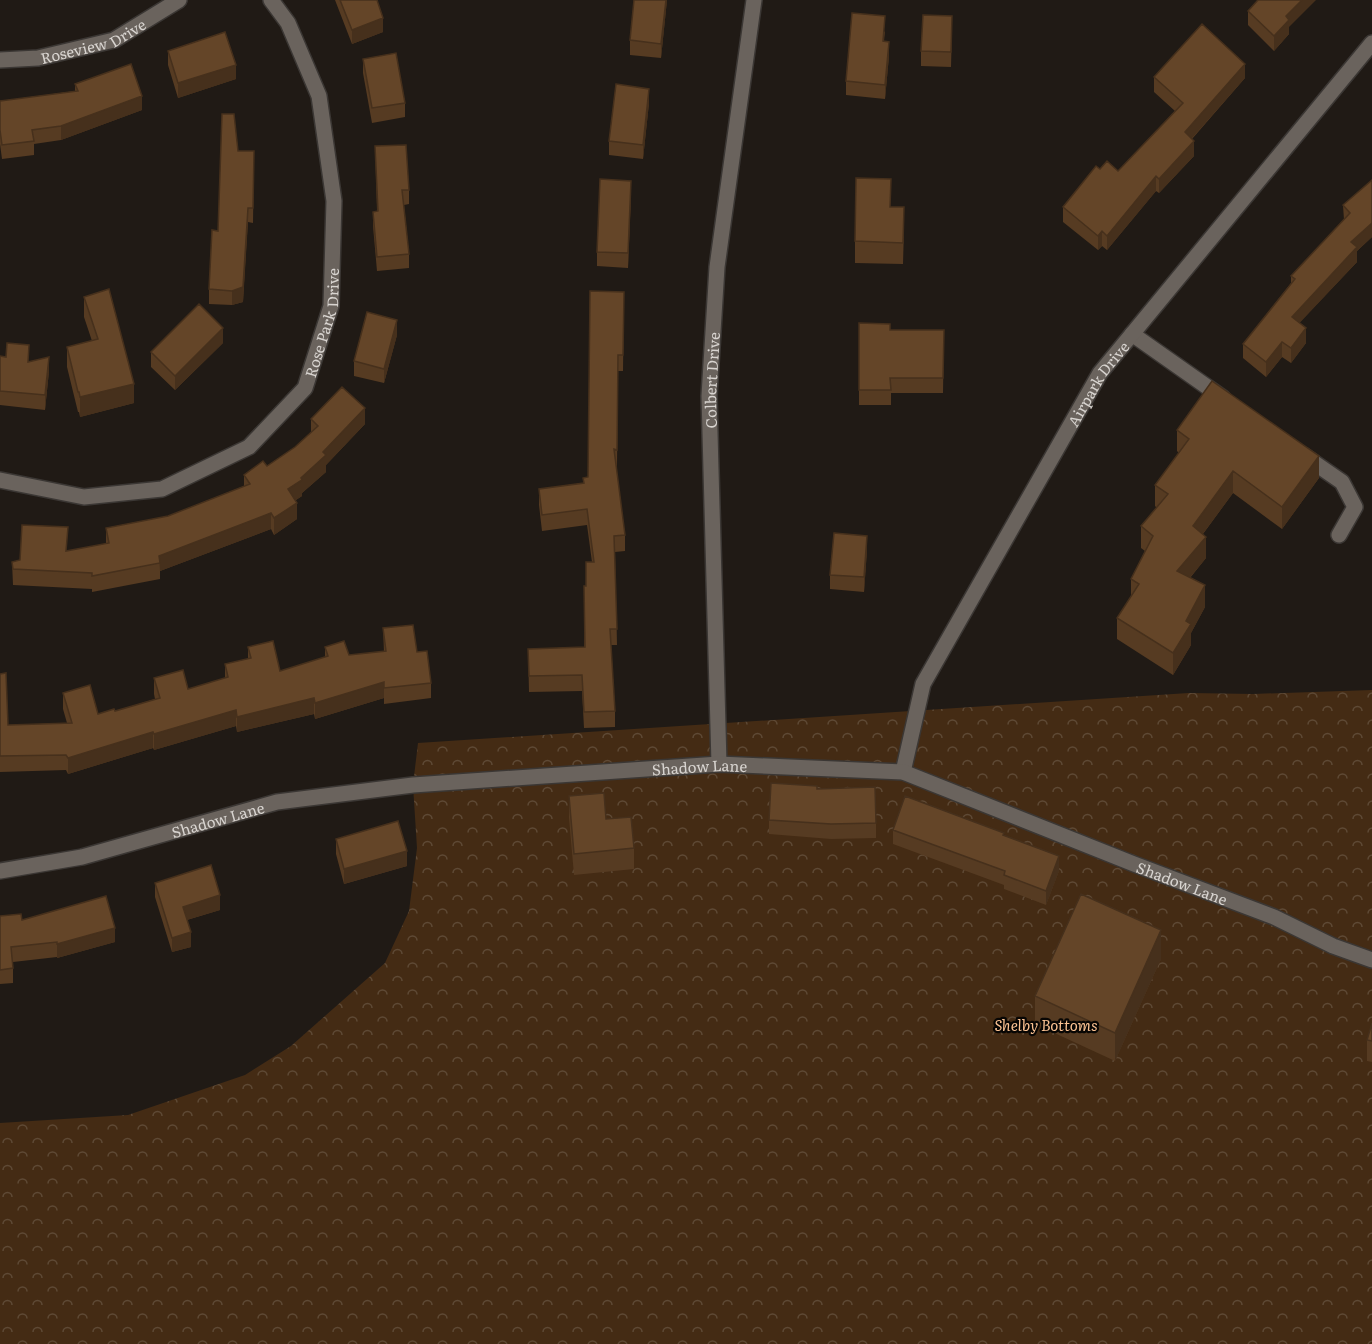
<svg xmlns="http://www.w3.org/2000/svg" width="1372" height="1344" font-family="Literata,serif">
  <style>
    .forest { fill: url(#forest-crowns) }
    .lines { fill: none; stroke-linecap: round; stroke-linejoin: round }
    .minor-casing { stroke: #3b3734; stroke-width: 18 }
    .minor { stroke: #6a635d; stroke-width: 15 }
    .wall { fill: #563b22 }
    .shaded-wall { fill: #46301c }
    .building { fill: #644528; stroke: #46301c; stroke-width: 1.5 }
    .labels { text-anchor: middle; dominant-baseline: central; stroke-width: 4.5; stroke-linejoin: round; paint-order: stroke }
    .street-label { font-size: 15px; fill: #d8d4d0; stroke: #080604 }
    .park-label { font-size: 15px; font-style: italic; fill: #fbc292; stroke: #080604 }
  </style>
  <defs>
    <pattern id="forest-crowns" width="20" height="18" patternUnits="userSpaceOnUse" patternTransform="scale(1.5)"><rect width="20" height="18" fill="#442b14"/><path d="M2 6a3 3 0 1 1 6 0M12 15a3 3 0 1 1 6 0" fill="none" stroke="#5e4935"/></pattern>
  </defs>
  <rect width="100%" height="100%" fill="#201a15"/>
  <path class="forest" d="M1372,690V1344H0V1123L128,1115L245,1075L291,1046L385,963L409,911L417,848L413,785L418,743L1189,693L1253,694Z"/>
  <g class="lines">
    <g class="minor-casing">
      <g id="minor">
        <path id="s1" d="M0,60L38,58L114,40L179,0"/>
        <path d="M1132,334L1223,398"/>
        <path d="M1303,455L1342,482L1355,507L1339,535"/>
        <path id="s2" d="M0,480L84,497L162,489L249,447L305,388L331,306L334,201L319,96L288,23L271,0"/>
        <path id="s3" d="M719,764L709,396L717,267L754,0"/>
        <path id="s4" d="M903,772L923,684L1100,373L1372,43"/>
        <path id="s5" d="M0,871L82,857L277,802L413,785L719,764L903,772L1134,864L1274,917L1333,946L1372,960"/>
      </g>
    </g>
    <use href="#minor" class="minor"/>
  </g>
  <path class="wall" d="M335,0H377L383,32L352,44Z
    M634,0H667L661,58L630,55V40Z
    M1248,11L1289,27V34L1274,51L1248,25Z
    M952,30L951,67L921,66V51Z
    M885,31L884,41L889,56L885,99L846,95V81Z
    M168,51L236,79L178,98L168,65Z
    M363,59L405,103V117L372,123L363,73Z
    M1154,77L1245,78L1192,139L1194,156L1159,193L1156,191L1107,250L1102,246L1098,250L1063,222V207L1100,169L1118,171L1175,111L1154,92Z
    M75,84L142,110L61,140L34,144V155L2,159L0,144V101L75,91Z
    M649,103L643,159L609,155V141Z
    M375,146L409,190V204L404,205L409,254V268L377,271L373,226V212L377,211Z
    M238,151H254L253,223L248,222L243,302L232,305L209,304V289L218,231Z
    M1372,180V237L1357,251V262L1299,323L1306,343L1291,363L1282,357L1266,377L1243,358V344L1291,283V276L1344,220L1343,205Z
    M631,195L628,268L597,266V252Z
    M904,229L903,264L855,263V241Z
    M624,292L623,371H618L617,466H616L625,535V551L615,552L617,645H611L615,711V727L584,728L582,691L529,692L528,649L584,647L586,586L592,562L587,525L542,531L539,505V489L583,483V478L588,477Z
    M84,297L134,403L80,417L79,412H78L67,367V347L92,341L84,317Z
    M859,323L890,330H944L943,393H891V405H859Z
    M397,335L384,383L354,376V361Z
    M223,343L175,390L151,367V352Z
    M0,356L29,362L49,371L45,410L0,405Z
    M311,419L365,424L326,465V472L302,493V496L296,500L297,519L274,535L271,529L160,571V579L92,592V589L13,585L12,562L106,544V528L168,516L244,486V475L267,466L295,447L311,432Z
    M1177,430L1319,478L1282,529L1233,493L1203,534L1206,558L1190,578L1205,607L1191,633V645L1173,675L1117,639V618L1131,597V579L1145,551L1141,548V526L1157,508L1155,506V485L1179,453L1177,451Z
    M867,550L864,592L830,589V575Z
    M383,628L417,652L431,683V698L384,704V698L315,719L314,714L237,732L236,726L154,750L153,748L68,774L66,770L0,772V674L8,725L67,723L63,709V693L98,714L115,711L155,699L154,694V678L188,689L225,678V664L248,659V647L280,671L325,657V647L349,655L384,652Z
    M817,789L876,823V838L831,839L769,834V820Z
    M569,796L606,819L634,848V869L574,875L569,818Z
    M893,830L1004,835L1059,871L1046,905L1004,889V885L893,844Z
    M336,839L407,866L344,884L336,854Z
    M155,883L220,910L187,920L191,947L172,952L155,897Z
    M0,916L115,942L57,958V957L13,962V983L0,984Z
    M1161,959L1115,1061L1035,1024V996Z
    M1372,1023V1062L1367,1061V1040Z"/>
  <path class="shaded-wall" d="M666,0H667L661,58V44Z
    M1302,0H1316L1289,27V34L1274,51V36L1286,16Z
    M383,18V32L352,44V30Z
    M889,42V56L885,99V85Z
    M1245,64V78L1185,146V132Z
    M236,65V79L178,98V83Z
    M649,89V103L643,159V145Z
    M142,96V110L61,140V126Z
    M1194,141V156L1159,193V179Z
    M1156,176V191L1107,250V236Z
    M631,181V195L628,268V253Z
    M248,208L243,302L232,305V291Z
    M1372,223V237L1357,251V262L1292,331V317L1351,242Z
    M1102,231V246L1098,250V236Z
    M397,320V335L384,383V369Z
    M223,328V343L175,390V376Z
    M1306,328V343L1291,363V348Z
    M1282,342V357L1266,377V362Z
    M49,357V371L45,410V395Z
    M134,384V403L80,417V397Z
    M365,408V424L326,465V472L302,493V496L288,505V489L301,478L323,452Z
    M1319,456V478L1282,529V507Z
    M1233,471V493L1193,547V526Z
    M297,503V519L274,535V518Z
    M271,513V529L160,571L159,556Z
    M867,536V550L864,592V577Z
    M1206,537V558L1177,593V571Z
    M1205,585V607L1191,633V645L1173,675V653L1186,621Z
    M384,682V698L315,719V703Z
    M314,698V714L237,732V717Z
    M236,710V726L154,750V734Z
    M153,732V748L68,774V758Z
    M407,851V866L344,884V869Z
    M1059,856V871L1046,905V891Z
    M220,895V910L183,921V907Z
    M115,928V942L57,958V944Z
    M1161,930V959L1115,1061V1033Z
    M191,932V947L172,952V938Z"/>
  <path class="building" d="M340,0H377L383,18L352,30Z
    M634,0H666L661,44L630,40Z
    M1258,0H1302L1286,16L1289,20L1274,36L1248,11Z
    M852,13L885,16L883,41L889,42L885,85L846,81Z
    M923,15L952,16L951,52L921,51Z
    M1202,24L1245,64L1185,132L1194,141L1159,179L1156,176L1107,236L1102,231L1098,236L1063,207L1096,166L1100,169L1107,161L1118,171L1183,103L1154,77Z
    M225,32L236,65L178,83L168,51Z
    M396,53L405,103L372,108L363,59Z
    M131,64L142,96L61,126L32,130L34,141L2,145L0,130V101L78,91L75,84Z
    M616,84L649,89L643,145L609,141Z
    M222,114H234L238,151H254L253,208H248L243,287L232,291L209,289L212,230L218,231Z
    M406,145L409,190H402L409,254L377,257L373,212L378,211L375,146Z
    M856,178L891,179L890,207H904L903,243L855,241Z
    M600,179L631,181L628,253L597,252Z
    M1372,180V223L1351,242L1357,247L1292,317L1306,328L1291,348L1282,342L1266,362L1243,344L1295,279L1291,276L1350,213L1343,205Z
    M109,289L134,384L80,397L79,392H78L67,347L98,339L84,297Z
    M590,291L624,292L623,355H618L617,450L614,449L625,535L614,536L617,629H610L615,711L584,712L582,675L529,676L528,649L585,647L584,586H586V562H594L587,509L542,515L539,489L584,483L583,478L588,477Z
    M199,304L223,328L175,376L151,352Z
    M367,312L397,320L384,369L354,361Z
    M859,323L890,324V330H944L943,378H890L891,390H859Z
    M7,343L29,345L28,362L49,357L45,395L0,391V356L6,357Z
    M1212,381L1319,456L1282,507L1233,471L1193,526L1206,537L1177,571L1205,585L1186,621L1191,624L1173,653L1117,618L1139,584L1131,579L1153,536L1141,526L1168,494L1155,485L1189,439L1177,430Z
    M342,387L365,408L323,452L326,455L301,478L302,480L288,489L297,503L274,518L271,513L159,556L160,563L92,576V573L13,569L12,562L20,560L22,525L68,527L66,551L109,543L106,528L168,516L250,484L244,475L263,461L267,466L295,447L318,426L311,419Z
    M834,533L867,536L864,577L830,575Z
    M413,625L417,652L427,651L431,683L384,688V682L315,703L314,698L237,717L236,710L154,734L153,732L68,758L66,755L0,756V674L6,673L8,725L72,723L63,693L90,685L98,714L114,709L115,711L160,698L154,678L183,670L188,689L228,677L225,664L251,658L248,647L273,641L280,671L328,656L325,647L344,641L349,655L386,651L383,628Z
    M771,783L817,786V789L875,787L876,823L831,824L769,820Z
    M604,793L606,819L631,817L634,848L574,854L569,796Z
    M905,796L1004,833L1003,835L1059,856L1046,891L1004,875L1005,871L893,830Z
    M398,821L407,851L344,869L336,839Z
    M211,865L220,895L183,907L191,932L172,938L155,883Z
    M1081,894L1161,930L1115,1033L1035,996Z
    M106,896L115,928L57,944V942L11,947L13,968L0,970V916L21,914L22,920Z
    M1372,1023V1041L1367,1040Z"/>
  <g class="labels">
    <g class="street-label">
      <text stroke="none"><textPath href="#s1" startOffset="96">Roseview Drive</textPath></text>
      <text stroke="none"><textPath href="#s2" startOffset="410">Rose Park Drive</textPath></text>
      <text stroke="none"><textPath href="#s3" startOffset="384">Colbert Drive</textPath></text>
      <text stroke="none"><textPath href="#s4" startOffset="438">Airpark Drive</textPath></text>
      <text stroke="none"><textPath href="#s5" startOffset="710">Shadow Lane</textPath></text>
      <text stroke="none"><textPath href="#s5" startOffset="224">Shadow Lane</textPath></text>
      <text stroke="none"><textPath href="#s5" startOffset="1214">Shadow Lane</textPath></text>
    </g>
    <g class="park-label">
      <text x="1046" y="1024">Shelby Bottoms</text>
    </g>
  </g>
</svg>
